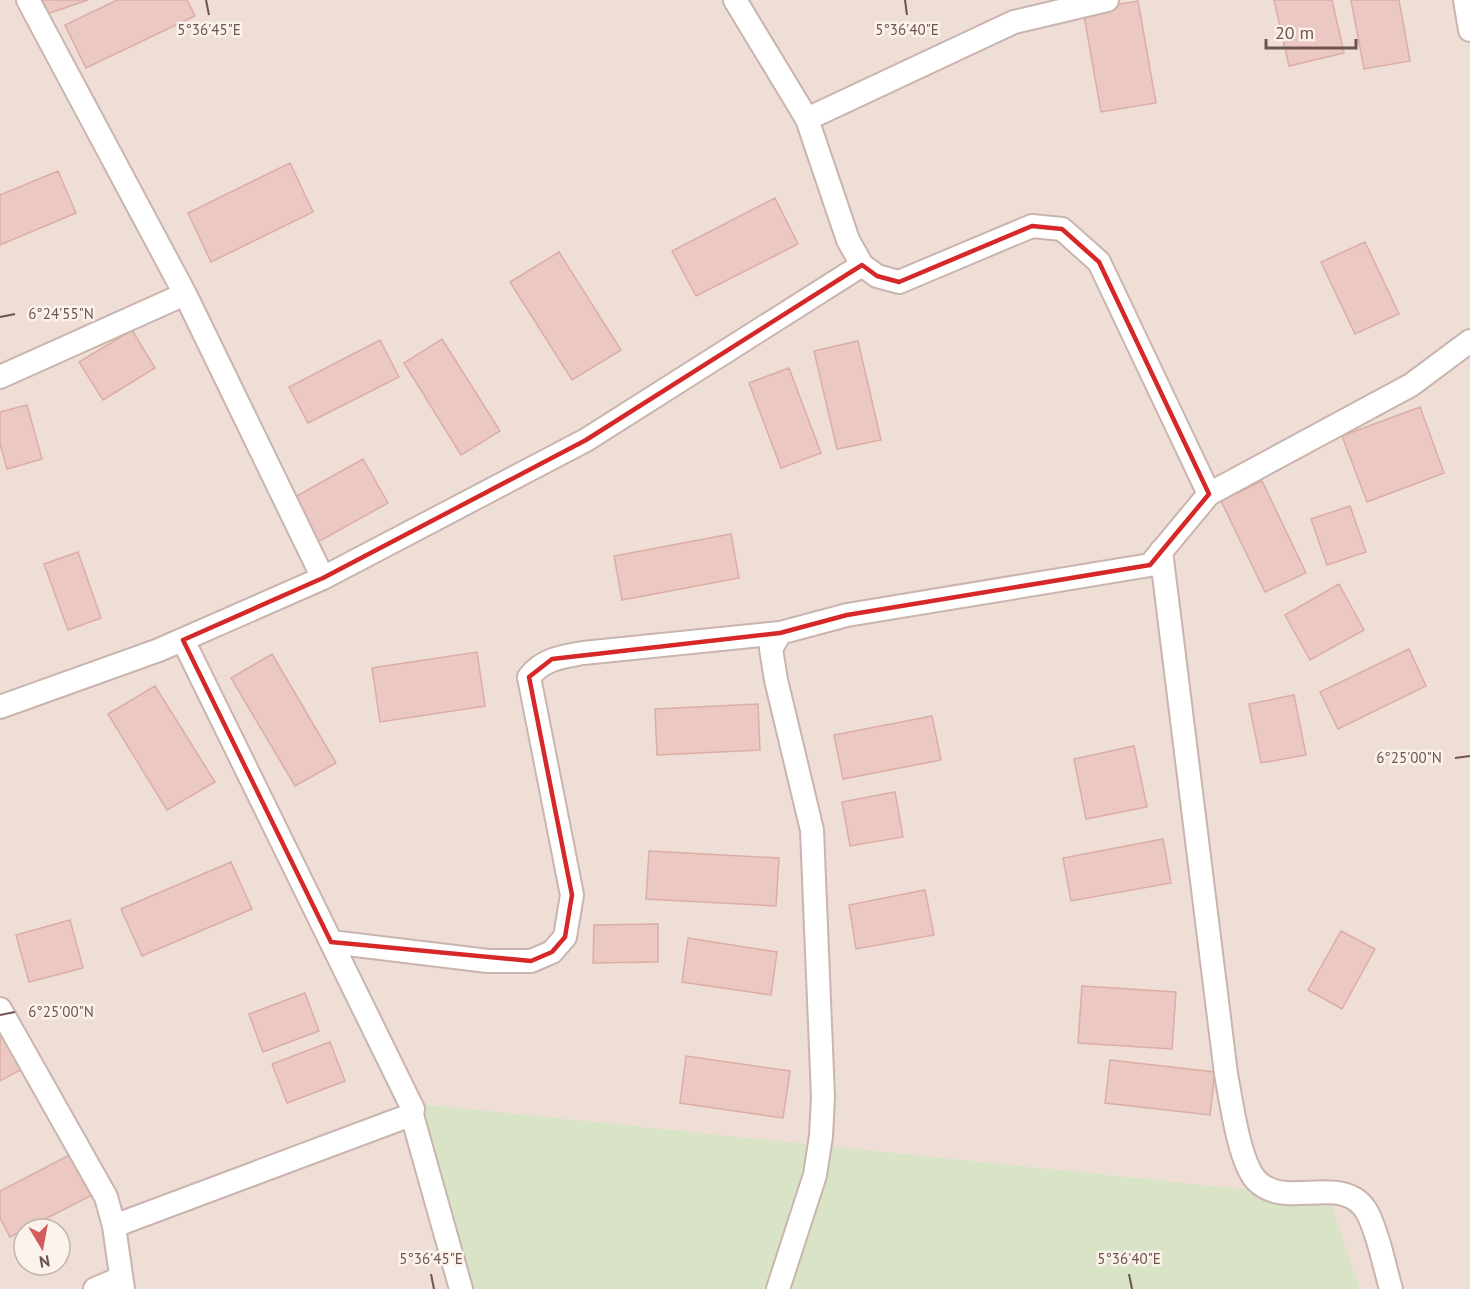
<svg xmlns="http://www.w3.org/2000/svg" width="1470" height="1289" font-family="'PT Sans',sans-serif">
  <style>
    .residential { fill: #efded6; fill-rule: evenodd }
    .green { fill: #d9e4c7 }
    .building { fill: #ebc9c2; stroke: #dbada4; stroke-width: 1.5 }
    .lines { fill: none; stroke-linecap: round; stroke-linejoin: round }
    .minor-casing { stroke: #c9b4ae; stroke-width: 26 }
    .minor { stroke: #fff; stroke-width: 22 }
    .marked { fill: none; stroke: #d62828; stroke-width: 4.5; stroke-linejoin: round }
    .ticks { fill: none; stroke: #6f534e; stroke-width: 2 }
    .ticks-label { font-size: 15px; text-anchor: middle; fill: #6f534e; stroke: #fcf2ec; stroke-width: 5; stroke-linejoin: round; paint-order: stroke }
  </style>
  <rect width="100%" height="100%" fill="#f9ede6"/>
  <path class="residential" d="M0,0H1470V1289H0ZM24,1229H60V1265H24Z"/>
  <path class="green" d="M411,1103L1329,1198L1360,1289H458Z"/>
  <path class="building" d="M42,0H88L47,14Z
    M117,0H187L195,16L86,68L65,25Z
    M1274,0H1332L1344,53L1289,66Z
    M1351,0H1399L1410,61L1364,69Z
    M1138,1L1156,103L1101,112L1083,10Z
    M290,163L313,212L211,262L188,213Z
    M58,171L76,213L0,245V195Z
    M775,198L798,244L696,296L672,251Z
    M1365,242L1399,314L1355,334L1321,262Z
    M559,252L621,350L572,380L510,282Z
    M132,330L155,368L103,400L79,362Z
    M442,339L500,431L461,455L404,363Z
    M380,340L399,377L308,423L289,387Z
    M858,341L881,440L837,449L814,351Z
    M789,368L821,453L781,468L749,383Z
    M27,405L42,459L7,469L0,444V412Z
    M1420,407L1444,473L1367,502L1342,436Z
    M363,459L388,503L318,542L293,498Z
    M1262,481L1306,573L1265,592L1221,501Z
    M1350,506L1366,552L1327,565L1311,519Z
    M731,534L739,578L622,600L614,556Z
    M78,552L101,618L68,630L44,564Z
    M1339,584L1364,630L1310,660L1285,615Z
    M1409,649L1426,686L1338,729L1320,692Z
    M477,652L485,706L380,722L372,668Z
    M272,654L336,763L295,786L231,678Z
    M155,686L215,782L167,810L108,714Z
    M1294,695L1306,755L1261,763L1249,704Z
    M758,704L760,750L657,755L655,709Z
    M932,716L941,760L843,779L834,735Z
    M1134,746L1147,807L1086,819L1074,759Z
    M895,792L903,837L850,846L842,802Z
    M1163,839L1171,883L1071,901L1063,858Z
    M649,851L779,858L776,906L646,899Z
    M231,862L252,909L142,956L121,909Z
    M925,890L934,935L856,949L849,905Z
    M70,920L83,968L29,982L16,935Z
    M658,924V962L593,963L594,925Z
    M1341,931L1375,949L1342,1009L1308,990Z
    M688,938L777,952L771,995L682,982Z
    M1082,986L1176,992L1172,1049L1078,1043Z
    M305,993L319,1031L263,1052L249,1014Z
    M0,1029L24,1068L0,1081Z
    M330,1042L345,1081L287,1103L272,1064Z
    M686,1056L790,1071L783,1118L680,1103Z
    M1110,1060L1215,1072L1210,1115L1105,1103Z
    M85,1147L106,1188L10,1237L0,1218V1191Z"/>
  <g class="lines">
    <g class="minor-casing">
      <path id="minor" d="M28,0L185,294L323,578
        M735,0L807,119L848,240L862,265L877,276L899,282L1032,226L1062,229L1099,262L1209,494
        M1465,0L1470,30
        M807,119L1014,22L1107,0
        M0,377L185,294
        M1161,551L1226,1074C1231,1100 1239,1161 1256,1180C1285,1212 1346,1170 1368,1214C1379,1236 1384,1265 1391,1289
        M0,707L159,650L323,578L586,440L862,265
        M331,942L488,961H531L552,952L565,937L572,895L529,677C543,659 561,657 583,653L780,633L847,615L1150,565L1209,494L1411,385L1470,341
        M0,1009L106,1197L114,1226L123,1289
        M412,1115L461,1289
        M114,1226L408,1116L412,1115L413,1109L183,640
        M95,1289L121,1278
        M778,1289L815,1175L821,1136L823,1097L812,830L776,680L771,649L780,633"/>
    </g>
    <use href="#minor" class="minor"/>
  </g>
  <path class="marked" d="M1032,226L1062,229L1099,262L1209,494L1150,565L847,615L780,633L552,659L529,677L572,895L565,937L552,952L531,961L331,942L183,640L323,578L586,440L862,265L877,276L899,282Z"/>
  <path class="ticks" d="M206,0L209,15M905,0L907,15M0,317L15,314M1455,758L1470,756M0,1015L15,1012M431,1274L434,1289M1129,1274L1132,1289"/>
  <g class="ticks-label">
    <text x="209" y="35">5°36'45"E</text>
    <text x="907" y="35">5°36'40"E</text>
    <text x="61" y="319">6°24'55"N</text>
    <text x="1409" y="763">6°25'00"N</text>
    <text x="61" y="1017">6°25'00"N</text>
    <text x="431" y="1264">5°36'45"E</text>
    <text x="1129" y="1264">5°36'40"E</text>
  </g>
  <g transform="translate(42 1247) rotate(170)"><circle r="28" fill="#fcf2ec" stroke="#c4b2ad" stroke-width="1.5"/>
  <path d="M0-4.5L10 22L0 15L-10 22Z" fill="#d25c5c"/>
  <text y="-9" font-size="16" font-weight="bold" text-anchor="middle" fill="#6f534e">N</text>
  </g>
  <path d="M1266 39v9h90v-9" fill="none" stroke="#6f534e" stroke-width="3"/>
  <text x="1275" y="39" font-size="18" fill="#6f534e" stroke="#fcf2ec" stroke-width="4.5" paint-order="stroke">20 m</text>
</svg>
